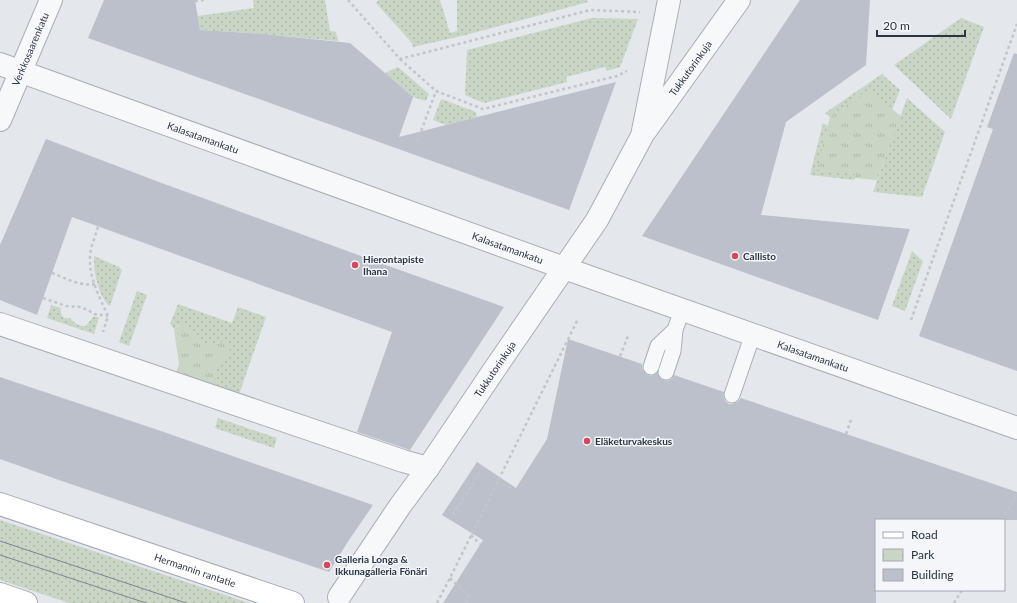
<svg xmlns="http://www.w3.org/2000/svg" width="1017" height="603" font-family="Lato,sans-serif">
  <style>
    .grass { fill: url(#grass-dots) }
    .park { fill: url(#park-tufts) }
    .building { fill: #bbc0ca }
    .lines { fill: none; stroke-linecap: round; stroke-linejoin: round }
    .lane-casing { stroke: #a9aeb7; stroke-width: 17 }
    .street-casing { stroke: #a9aeb7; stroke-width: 24 }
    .primary-casing { stroke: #a3abb8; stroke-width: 24 }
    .path { stroke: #c2c5cb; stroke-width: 2.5; stroke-dasharray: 3 3; stroke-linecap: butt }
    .lane { stroke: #f7f8fa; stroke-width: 15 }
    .street { stroke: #f7f8fa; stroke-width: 22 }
    .primary { stroke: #fff; stroke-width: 22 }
    .tram { stroke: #7d8696; stroke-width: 1 }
    .poi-dot { fill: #d1495b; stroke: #f4f6f9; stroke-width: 1.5 }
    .labels { text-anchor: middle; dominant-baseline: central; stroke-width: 3; stroke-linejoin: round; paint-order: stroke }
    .street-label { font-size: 10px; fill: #2b3445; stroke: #f4f6f9 }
    .poi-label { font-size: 10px; font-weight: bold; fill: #2b3445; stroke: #f4f6f9; text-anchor: start }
  </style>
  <defs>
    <pattern id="grass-dots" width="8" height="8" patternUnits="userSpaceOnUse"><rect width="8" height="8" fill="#c9d6c5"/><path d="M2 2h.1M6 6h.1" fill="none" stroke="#adb8ab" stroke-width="1.8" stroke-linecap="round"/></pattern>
    <pattern id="park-tufts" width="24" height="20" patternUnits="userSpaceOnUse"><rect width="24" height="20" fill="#c9d6c5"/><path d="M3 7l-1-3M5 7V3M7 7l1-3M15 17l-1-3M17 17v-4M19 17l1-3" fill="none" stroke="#adb8ab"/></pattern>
  </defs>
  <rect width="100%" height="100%" fill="#e4e7ec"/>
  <path class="grass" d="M253,0H325L330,31L336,32L338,41L264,34L200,30L198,16L254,8Z
    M379,0H440L450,33L457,31V0H587L588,2L466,35L413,47L412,43L376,3Z
    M592,18L638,19L620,67L607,71L605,67L566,77L567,82L484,103L465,95L467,50Z
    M961,18L984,27L951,119L894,65Z
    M398,67L429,94L426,101L413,97L385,73Z
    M882,74L900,90L892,110L868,91L830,117L825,113Z
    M907,98L945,132L922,197L873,192Z
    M441,99L476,112L477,117L446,125L433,120Z
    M823,123L828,126L818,170L856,174L854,180L810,175Z
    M912,251L923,261L905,311L892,306Z
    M94,256L119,267L122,270L110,306C102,301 96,281 95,272C94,267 94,261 94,256Z
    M137,291L147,295L129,346L119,342Z
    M178,304L232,323L238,307L266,317L238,397L223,393L214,372L217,365L223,360L220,342L211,345H205L197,335L179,325L174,329L170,324Z
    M51,305L61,308C60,315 63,320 70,318C75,324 79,326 86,326L93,317H99L94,334L47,318Z
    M218,418L277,438L274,448L215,428Z
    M0,520L249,603H69L0,580Z"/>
  <path class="park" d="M868,90L901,116L877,180L855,178V174L817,170L830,117Z
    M183,323C193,327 199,336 205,345H211L220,342L226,341L230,346L229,354L217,365L214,372L223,393L175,376L179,364L174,329Z"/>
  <path class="building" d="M104,0H195L200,30L264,34L350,43L413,97L399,137L616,82L569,210L88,38Z
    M800,0H870L866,65L786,122L761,215L910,229L878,320L642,236Z
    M1014,53L1017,54V371L919,336L993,129L987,127Z
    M46,139L159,182L380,263L504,307L410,450L357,432L392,332L72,217L37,315L0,300V245Z
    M568,339L642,364V369L645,373L648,375L652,376L657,373L660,378L663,380L667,381L672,379L674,375L724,392L723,396L725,401L729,404H733L738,402L741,398L1017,492V520H876V603H443L483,540L442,515L477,462L516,488L547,439Z
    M0,377L158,430L373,505L349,540L329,572L59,480L0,459Z"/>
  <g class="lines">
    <g class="lane-casing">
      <path id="lane" d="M651,367L658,346L675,330
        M666,372L673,351L675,330L682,310
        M732,395L753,334"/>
    </g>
    <g class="street-casing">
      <g id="street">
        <path id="s1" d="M0,64L564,268L1017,428"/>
        <path id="s2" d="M0,120L51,0"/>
        <path id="s3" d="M646,130L739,0"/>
        <path d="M0,324L403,461L428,468"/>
        <path id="s4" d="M339,597L400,506L428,468L496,367L597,220L642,136L669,0"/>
      </g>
    </g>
    <g class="primary-casing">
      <g id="primary">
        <path id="s5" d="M0,504L293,603"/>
        <path d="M0,594L26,603"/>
      </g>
    </g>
    <path class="path" d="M348,0L400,59L590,10L640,12
      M195,1L204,0
      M400,59L436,91L483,109L617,76L627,71
      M417,142L436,91
      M98,227C95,237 90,248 90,258C89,278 100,298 108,316L103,332
      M52,273C65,278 81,287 95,284
      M43,298L66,306L80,307L88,310L94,314L108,316
      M911,320L1017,24
      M620,356L628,336
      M846,434L852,417
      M497,482L515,490
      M453,515L484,466
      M1002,520L1017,494
      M471,535L480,544
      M450,578L469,596L466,603
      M437,603L450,578L578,319
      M954,603L962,590"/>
    <use href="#lane" class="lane"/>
    <use href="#street" class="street"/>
    <use href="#primary" class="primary"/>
    <path class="tram" d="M0,541L186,603
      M0,555L146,603"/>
  </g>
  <g class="poi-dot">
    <circle cx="735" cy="256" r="4"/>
    <circle cx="355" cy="265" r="4"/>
    <circle cx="587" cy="441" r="4"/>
    <circle cx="327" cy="565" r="4"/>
  </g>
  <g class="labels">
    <g class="street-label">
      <text stroke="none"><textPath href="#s2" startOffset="77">Verkkosaarenkatu</textPath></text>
      <text stroke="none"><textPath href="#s3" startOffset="76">Tukkutorinkuja</textPath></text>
      <text stroke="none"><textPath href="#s1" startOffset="216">Kalasatamankatu</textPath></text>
      <text stroke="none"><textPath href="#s1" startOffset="540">Kalasatamankatu</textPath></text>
      <text stroke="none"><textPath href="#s1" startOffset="864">Kalasatamankatu</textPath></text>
      <text stroke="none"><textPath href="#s4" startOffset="276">Tukkutorinkuja</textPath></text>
      <text stroke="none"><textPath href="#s5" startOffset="206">Hermannin rantatie</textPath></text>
    </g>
    <g class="poi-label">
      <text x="743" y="256">Callisto</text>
      <text x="363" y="259">Hierontapiste<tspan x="363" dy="12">Ihana</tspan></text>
      <text x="595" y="441">Eläketurvakeskus</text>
      <text x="335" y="559">Galleria Longa &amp;<tspan x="335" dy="12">Ikkunagalleria Fönäri</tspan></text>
    </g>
  </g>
  <rect x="875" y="519" width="130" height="72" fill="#f4f6f9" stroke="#a4a8b1"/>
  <rect x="883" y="532" width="20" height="6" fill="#ffffff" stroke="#a4a8b1"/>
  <text x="911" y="539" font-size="12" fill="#2b3445">Road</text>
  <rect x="883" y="549" width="20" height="12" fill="url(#park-tufts)" stroke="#a4a8b1"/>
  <text x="911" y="559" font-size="12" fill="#2b3445">Park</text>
  <rect x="883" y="569" width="20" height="12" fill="#bbc0ca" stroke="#a4a8b1"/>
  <text x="911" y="579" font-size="12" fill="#2b3445">Building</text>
  <path d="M877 30v6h88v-6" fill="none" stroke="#2b3445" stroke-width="2"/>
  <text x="883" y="30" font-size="12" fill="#2b3445" stroke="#f4f6f9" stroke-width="3" paint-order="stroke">20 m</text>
</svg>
